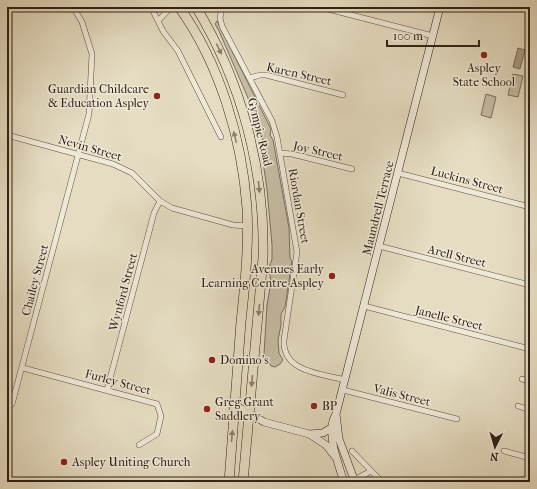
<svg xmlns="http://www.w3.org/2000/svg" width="537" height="489" font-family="'IM FELL French Canon',serif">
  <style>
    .green { fill: #c6bca4; stroke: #7c6e5c }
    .water { fill: #a89c87; stroke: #786a59 }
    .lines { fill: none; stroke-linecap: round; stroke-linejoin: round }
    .street-casing { stroke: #5e4f40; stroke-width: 6 }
    .secondary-casing { stroke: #312015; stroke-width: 8 }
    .highway-casing { stroke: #312015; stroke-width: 10 }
    .street { stroke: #eee8d7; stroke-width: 5 }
    .secondary { stroke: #eee8d7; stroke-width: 7 }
    .highway { stroke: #e5dcc1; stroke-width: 9 }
    .oneway { fill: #8b7e6b }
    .poi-dot { fill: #8f2418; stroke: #eee8d7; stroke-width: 1.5 }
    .labels { text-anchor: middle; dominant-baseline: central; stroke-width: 3; stroke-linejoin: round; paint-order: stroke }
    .poi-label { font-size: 12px; fill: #312015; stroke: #eee8d7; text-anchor: start }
    .street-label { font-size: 12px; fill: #312015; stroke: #eee8d7 }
  </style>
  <rect width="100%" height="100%" fill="#e5dcc1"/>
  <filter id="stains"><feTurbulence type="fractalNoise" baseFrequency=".005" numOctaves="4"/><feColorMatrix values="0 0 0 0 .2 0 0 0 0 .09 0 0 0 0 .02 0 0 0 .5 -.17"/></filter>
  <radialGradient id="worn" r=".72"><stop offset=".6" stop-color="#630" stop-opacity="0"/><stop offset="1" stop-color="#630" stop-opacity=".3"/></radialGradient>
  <path class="green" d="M217,21L271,129L270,135L273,140L289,228L290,258L292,261L285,307L281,314V325L278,340L279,353L283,360L280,364L275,367L271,366L264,354L267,305L271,282L269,268L272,259V245L267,189L261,148L263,136L256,125L248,98L219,31L215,24Z
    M513,74L523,76L518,97L508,95Z
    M486,94L496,97L491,118L481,115Z"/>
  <path class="water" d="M518,48L525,50L520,69L513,67Z"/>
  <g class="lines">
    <g class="street-casing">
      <path id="street" d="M151,7L163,31L178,51L221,137
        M222,7L220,18L222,26L272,121L277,137L297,252L284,340C282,372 322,374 345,380
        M320,7L433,36
        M153,11L161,7
        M158,21L171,7
        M250,78L260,75H266L343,95
        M7,135L113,164L132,173L160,201L172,208L233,225L247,226
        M280,153L292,154L352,169
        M398,173L530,207
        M379,246L530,285
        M364,306L530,349
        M23,368L157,404L161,416L157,434L139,445
        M522,379L530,382
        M107,390L154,213L160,201
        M343,390L457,419
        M518,406L530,410
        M7,409L12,404L89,114L92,54L82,22L73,7
        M352,451L382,482
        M504,451L530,458
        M354,480L371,471"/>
    </g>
    <g class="secondary-casing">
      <path id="secondary" d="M235,405L264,422L309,434L323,433L331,428
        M336,414L339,439L355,482
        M309,434L326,445L337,459
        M344,482C338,463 325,431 336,414L440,7"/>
    </g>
    <g class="highway-casing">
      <path id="highway" d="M179,7C220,64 242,139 247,208C249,246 245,285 241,322C237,376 233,429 229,482
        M196,7C242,83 265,170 263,258L243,482"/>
    </g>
    <use href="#street" class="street"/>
    <use href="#secondary" class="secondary"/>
    <use href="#highway" class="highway"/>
  </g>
  <defs><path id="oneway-solid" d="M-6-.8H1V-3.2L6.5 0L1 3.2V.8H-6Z"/></defs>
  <g class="oneway">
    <use href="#oneway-solid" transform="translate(219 49) rotate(65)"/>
    <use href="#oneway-solid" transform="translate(235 137) rotate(-104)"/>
    <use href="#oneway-solid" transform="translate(259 187) rotate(84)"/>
    <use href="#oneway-solid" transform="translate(259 310) rotate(95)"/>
    <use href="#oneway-solid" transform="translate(252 381) rotate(95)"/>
    <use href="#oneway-solid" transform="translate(232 436) rotate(-85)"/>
  </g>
  <g class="poi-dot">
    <circle cx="484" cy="55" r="4"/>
    <circle cx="157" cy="96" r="4"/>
    <circle cx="332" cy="276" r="4"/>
    <circle cx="212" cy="360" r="4"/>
    <circle cx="314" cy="406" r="4"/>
    <circle cx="207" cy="409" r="4"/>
    <circle cx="64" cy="462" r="4"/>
  </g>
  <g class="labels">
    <g class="poi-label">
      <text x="484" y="68" text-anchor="middle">Aspley<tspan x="484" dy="14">State School</tspan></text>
      <text x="149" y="89" text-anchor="end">Guardian Childcare<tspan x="149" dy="14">&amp; Education Aspley</tspan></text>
      <text x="324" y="269" text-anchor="end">Avenues Early<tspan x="324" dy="14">Learning Centre Aspley</tspan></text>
      <text x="220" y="360">Domino's</text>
      <text x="215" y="402">Greg Grant<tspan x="215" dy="14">Saddlery</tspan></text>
      <text x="322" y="406">BP</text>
      <text x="72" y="462">Aspley Uniting Church</text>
    </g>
    <g class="street-label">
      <text transform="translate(299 74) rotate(13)">Karen Street</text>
      <text transform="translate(260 132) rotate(76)">Gympie Road</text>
      <text transform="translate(90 148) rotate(16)">Nevin Street</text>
      <text transform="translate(318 151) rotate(13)">Joy Street</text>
      <text transform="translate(467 180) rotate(15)">Luckins Street</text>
      <text transform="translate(299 206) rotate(80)">Riordan Street</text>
      <text transform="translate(378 208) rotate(-76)">Maundrell Terrace</text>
      <text transform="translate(457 256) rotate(14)">Arell Street</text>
      <text transform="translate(35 280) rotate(-75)">Chailey Street</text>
      <text transform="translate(123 292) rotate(-75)">Wynford Street</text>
      <text transform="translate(449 318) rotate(14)">Janelle Street</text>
      <text transform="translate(118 382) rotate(15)">Furley Street</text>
      <text transform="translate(402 395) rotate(14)">Valis Street</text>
    </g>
  </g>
  <rect width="537" height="489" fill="none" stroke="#e5dcc1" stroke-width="24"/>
  <rect x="8" y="8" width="521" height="473" fill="none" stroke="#312015" stroke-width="2"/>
  <rect x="12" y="12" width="513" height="465" fill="none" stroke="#312015"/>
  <g transform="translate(495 447) rotate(185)" stroke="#eee8d7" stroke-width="3" paint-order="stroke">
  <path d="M0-3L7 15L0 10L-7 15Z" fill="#312015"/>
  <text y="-6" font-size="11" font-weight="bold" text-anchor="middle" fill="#312015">N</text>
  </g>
  <path d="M387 40v6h92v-6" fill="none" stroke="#312015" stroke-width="2"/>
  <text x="393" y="40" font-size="12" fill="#312015" stroke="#eee8d7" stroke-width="3" paint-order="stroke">100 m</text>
  <rect width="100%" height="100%" filter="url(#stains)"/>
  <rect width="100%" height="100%" fill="url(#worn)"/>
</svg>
